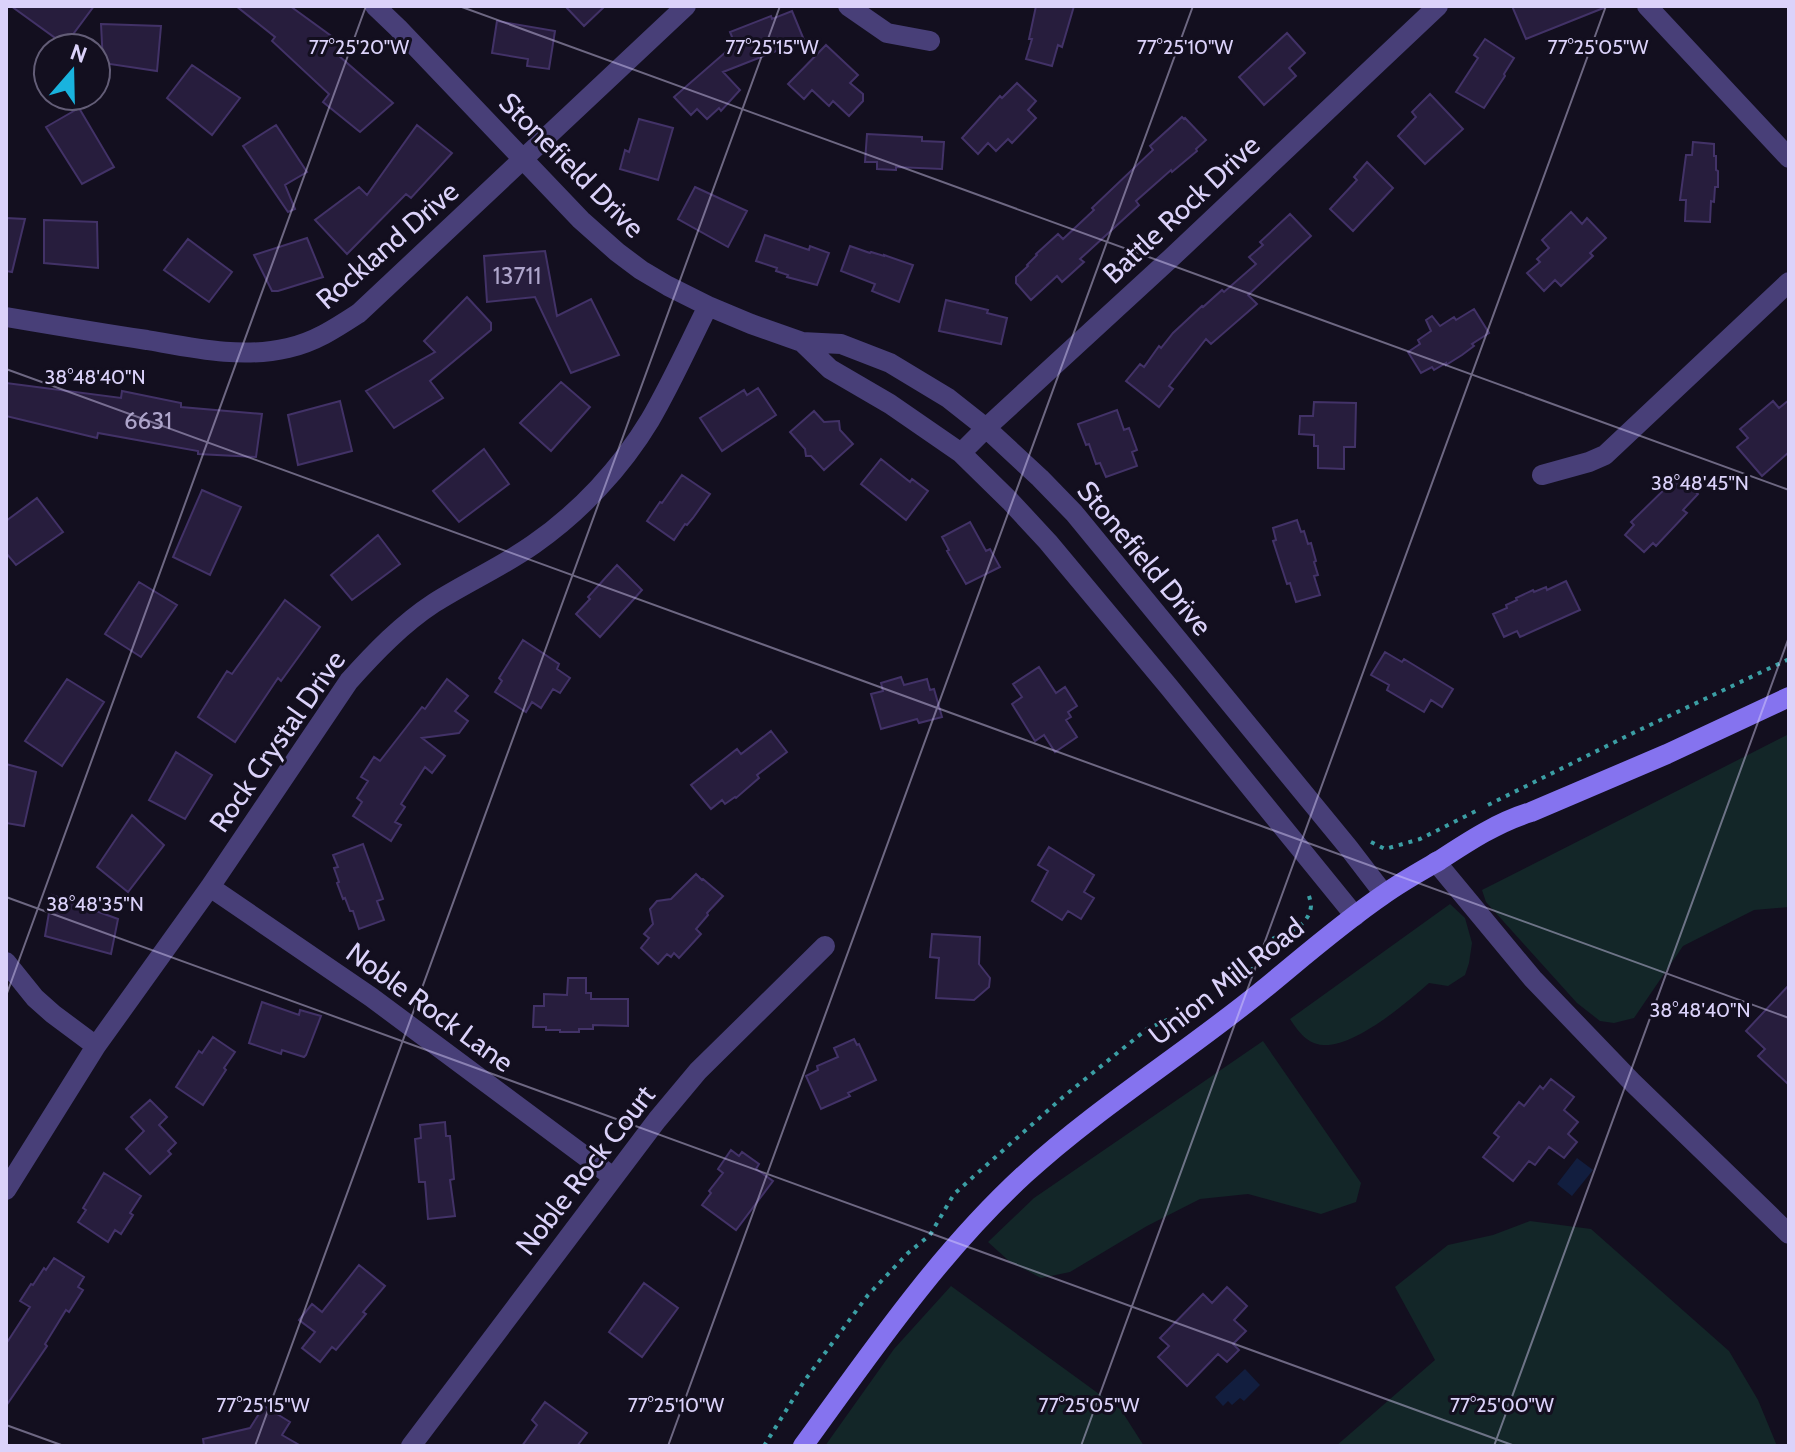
<svg xmlns="http://www.w3.org/2000/svg" width="1795" height="1452" font-family="Cabin,sans-serif">
  <style>
    .green { fill: #132628 }
    .water { fill: #121e3f }
    .building { fill: #271d3d; stroke: #423267; stroke-width: 2 }
    .lines { fill: none; stroke-linecap: round; stroke-linejoin: round }
    .path { stroke: #3b9ea4; stroke-width: 4; stroke-dasharray: 4 6; stroke-linecap: butt }
    .street { stroke: #483f78; stroke-width: 20 }
    .secondary { stroke: #8573ef; stroke-width: 20 }
    .ticks { fill: none; stroke: #dbd2fa; stroke-width: 2; stroke-opacity: 0.45 }
    .labels { text-anchor: middle; dominant-baseline: central; stroke-width: 6; stroke-linejoin: round; paint-order: stroke }
    .number-label { font-size: 24px; fill: #aea5cb }
    .street-label { font-size: 28px; fill: #dbd2fa; stroke: #130f1f }
    .ticks-label { font-size: 20px; text-anchor: middle; fill: #dbd2fa; stroke: #130f1f; stroke-width: 6; stroke-linejoin: round; paint-order: stroke }
  </style>
  <rect width="100%" height="100%" fill="#130f1f"/>
  <path class="green" d="M1789,734V907L1754,910L1683,946L1634,1018L1614,1023L1600,1021L1577,1003L1486,902L1482,890Z
    M1450,904L1465,918L1472,943L1469,963L1465,975L1448,986L1429,983C1405,1004 1355,1047 1323,1045C1307,1044 1298,1031 1290,1019Z
    M1263,1041L1361,1183L1356,1202L1321,1214L1248,1194L1200,1199L1147,1226L1070,1272L1041,1278L1009,1261L988,1242L1034,1198Z
    M1530,1221L1591,1229L1729,1351L1758,1400L1777,1446H1336L1435,1360L1395,1287L1448,1245L1493,1235Z
    M951,1286L1121,1410L1144,1446H825L894,1349Z"/>
  <path class="water" d="M1577,1158L1593,1170L1572,1196L1557,1184Z
    M1245,1369L1260,1385L1244,1401L1240,1398L1232,1405L1228,1401L1223,1406L1215,1397Z"/>
  <path class="building" d="M11,6H94L65,45Z
    M236,6H290L345,46L338,55L393,103L360,132L323,102L329,94L272,41L275,37Z
    M565,6H605L584,26Z
    M1036,6H1074L1062,47L1058,45L1052,66L1026,59L1032,39H1029Z
    M1512,6H1606V7L1526,39Z
    M792,11L804,40L723,72L740,90L721,111L719,108L707,119L697,109L691,115L674,97L735,44L730,32L771,16L772,19Z
    M497,21L555,31L549,69L527,66L528,59L492,53Z
    M101,24L161,26L157,71L103,63Z
    M1287,33L1305,53L1289,68L1296,76L1264,105L1239,77Z
    M1485,39L1514,58L1504,74L1505,76L1484,108L1456,92L1478,58L1474,55Z
    M826,45L858,75L850,83L863,94V101L849,116L833,101L829,106L812,90L804,99L788,84Z
    M192,65L240,98L212,135L167,98Z
    M1017,83L1036,101L1028,110L1036,118L1012,143L1008,139L996,151L988,143L978,154L962,138L1000,96L1002,98Z
    M1430,94L1463,129L1425,164L1398,136L1416,117L1412,112Z
    M79,108L114,167L82,184L46,127Z
    M1182,117L1184,119L1185,118L1206,140L1196,149L1197,151L1172,172L1171,170L1136,201L1139,205L1080,259L1084,262L1062,282L1057,276L1031,300L1016,283V277L1028,266L1027,265L1037,255L1036,254L1058,234L1063,239L1094,210L1092,208L1153,150L1150,146Z
    M639,119L673,128L658,180L620,169L625,150L629,152Z
    M276,125L307,172L285,185L295,209L288,212L243,146Z
    M417,125L452,153L411,198L406,194L347,254L315,220L359,187L367,195Z
    M867,134L922,137V141L944,142L942,169L896,167V170L877,169V162H865Z
    M1693,142L1714,144V156H1716V170L1718,171V187H1715L1714,202L1711,201L1710,222L1685,221L1686,200H1680L1686,155H1692Z
    M1367,162L1393,188L1353,231L1330,209L1357,180L1354,177Z
    M695,187L747,211L728,247L678,219Z
    M1571,212L1582,224L1587,218L1606,238L1590,253L1593,256L1561,286L1555,280L1544,291L1527,273L1540,262L1537,259L1549,248L1542,240Z
    M1290,214L1311,236L1248,295L1257,304L1211,344L1206,339L1169,386L1173,389L1159,407L1126,381L1140,364L1144,367L1159,346L1161,348L1173,333L1202,306L1203,307L1222,290L1224,292L1256,264L1249,257L1263,245L1260,242Z
    M6,218L25,219L12,272L6,271Z
    M44,220L97,222L98,268L44,263Z
    M765,235L809,250L810,246L829,253L817,285L787,277L788,275L776,271L777,268L756,261Z
    M307,238L323,277L278,291H272L254,255Z
    M188,239L232,272L209,302L164,270Z
    M850,246L870,253L871,252L884,256V255L913,265L899,302L872,291L875,284L841,271Z
    M545,251L557,316L591,299L619,355L571,373L535,297L487,302L484,256Z
    M467,297L491,323V330L430,381L443,398L394,428L366,391L435,352L424,341Z
    M946,300L988,310L987,313L1007,318L1001,344L939,331Z
    M1474,309L1489,333L1472,344L1474,346L1462,355L1446,365V363L1434,370L1432,367L1421,373L1408,352L1420,344L1418,340L1431,331L1426,320L1432,316L1440,326L1454,317L1456,320Z
    M561,382L590,407L551,451L520,423Z
    M6,383L121,398L122,391L181,403V407L262,414L256,457L198,454V451L98,433L97,438L6,416Z
    M758,388L776,415L722,451L700,418L744,390L747,395Z
    M1789,400V452L1762,476L1737,447L1748,438L1740,429L1773,401L1779,408Z
    M340,401L352,451L298,465L288,415Z
    M1314,402L1356,403L1355,447H1344V469L1318,468V446H1314V435L1299,434L1300,416H1313Z
    M1117,410L1124,430L1129,428L1137,450L1132,452L1137,466L1106,477L1100,463L1096,464L1089,444L1086,445L1078,424Z
    M814,411L824,422L839,421L840,430L853,444L824,470L811,456H806L805,449L790,432Z
    M484,449L509,484L459,522L433,491Z
    M881,459L910,482L912,479L928,491L906,520L861,484Z
    M682,475L710,494L693,518L687,525L685,524L674,540L647,521L660,502L662,503Z
    M1678,476L1698,494L1683,510L1687,513L1656,546L1653,543L1644,552L1625,535L1634,525L1631,522Z
    M202,490L241,507L210,575L173,557Z
    M37,498L63,532L16,565L6,553V521Z
    M1297,520L1301,532L1304,531L1308,544L1311,543L1316,561L1314,562L1318,575L1314,576L1320,595L1296,602L1290,583L1287,584L1273,541L1276,540L1273,528Z
    M970,522L986,551L990,549L1000,567L966,584L947,551L949,550L942,537Z
    M378,535L400,564L352,600L331,575Z
    M617,565L642,590L600,637L576,614L590,599L588,597Z
    M1566,581L1580,610L1520,637L1517,631L1504,637L1493,614L1507,608L1506,605L1517,600L1516,598L1533,590L1534,592L1546,587L1547,590Z
    M139,582L177,605L141,657L105,634Z
    M285,600L320,627L281,681L278,678L235,742L198,717L227,671L232,674Z
    M523,640L559,664L557,669L570,678L560,693L553,689L541,708L532,702L526,712L495,692L502,681L499,678Z
    M1385,652L1402,662L1404,659L1453,689L1442,707L1431,700L1424,712L1387,690L1389,685L1371,675Z
    M1039,667L1056,693L1065,687L1077,706L1068,712L1071,717L1066,720L1077,737L1055,752L1044,735L1035,741L1012,704L1022,697L1013,684Z
    M901,677L904,685L927,679L930,690L934,689L942,717L919,723L917,719L881,729L871,694L883,691L881,683Z
    M67,679L104,702L62,766L25,741Z
    M447,679L468,696L455,711L468,721L459,733L422,738L445,756L432,773L425,767L401,804L405,807L395,822L401,825L391,841L353,816L362,802L357,798L368,781L361,777L374,757L380,761L422,707L425,709Z
    M771,731L787,752L757,775L759,778L736,798L735,797L725,804L722,800L711,809L691,785L737,749L741,754Z
    M176,752L212,775L185,819L149,800Z
    M6,764L36,772L24,826L6,823Z
    M132,815L164,845L128,892L97,867Z
    M363,844L383,899L377,901L384,920L359,929L353,911H350L345,898L343,899L337,883L339,882L334,868L338,867L333,855Z
    M1049,847L1094,875L1084,892L1094,898L1081,919L1068,911L1062,920L1032,901L1048,871L1038,865Z
    M696,874L702,880L703,879L723,896L707,913L708,915L696,929L701,934L679,958L674,953L671,957L667,954L658,964L641,948L649,938L644,934L653,924L650,909L657,901L671,899Z
    M52,895L118,919L111,954L45,936Z
    M932,934L980,937L979,964L990,978L989,987L974,1000L936,998L939,958L930,957Z
    M568,978H586V993H591V999H628V1026L593,1025V1029H579V1032H560V1030H546V1027H533L534,1006H544V994L567,995Z
    M1789,985V1085L1758,1056L1765,1049L1746,1031Z
    M262,1002L299,1015L300,1010L321,1016L306,1055L304,1057L282,1050L281,1054L249,1043Z
    M213,1037L235,1052L224,1068L226,1070L203,1105L176,1087L199,1051L202,1053Z
    M854,1039L857,1045L859,1044L876,1080L848,1093L850,1096L821,1109L806,1076L818,1070L817,1066L838,1057L834,1048Z
    M1551,1079L1574,1097L1564,1110L1578,1122L1568,1134L1577,1142L1564,1158L1549,1147L1535,1165L1529,1161L1513,1181L1483,1157L1499,1137L1494,1133L1519,1102L1524,1106L1540,1086L1543,1089Z
    M150,1100L167,1117L159,1125L176,1143L168,1151L171,1154L150,1174L126,1149L144,1131L131,1117Z
    M445,1122L446,1136H450L454,1179L450,1180L455,1216L428,1219L425,1182H419L415,1139L421,1138L420,1125Z
    M731,1150L739,1156L742,1152L759,1164L756,1169L773,1181L736,1230L702,1205L711,1193L709,1191L723,1173L718,1169Z
    M104,1173L141,1196L130,1213L133,1215L121,1234L115,1230L108,1242L78,1222L86,1210L83,1208Z
    M54,1258L84,1277L78,1287L83,1290L69,1312L66,1310L45,1344L47,1346L6,1406V1344L30,1307L20,1301L31,1284L33,1285L44,1268L46,1270Z
    M359,1265L385,1286L363,1312L366,1314L336,1350L332,1347L320,1362L302,1348L315,1332L299,1320L312,1304L322,1312Z
    M644,1283L678,1308L642,1357L609,1332Z
    M1227,1287L1247,1306L1234,1320L1246,1331L1233,1344L1239,1350L1227,1362L1218,1354L1187,1386L1158,1357L1169,1346L1160,1338L1203,1294L1212,1303Z
    M545,1402L587,1433L577,1446H522L537,1425L532,1420Z
    M264,1406L290,1422L282,1435L301,1446H204L203,1439L250,1428Z"/>
  <g class="lines">
    <path class="path" d="M1488,805L1631,734L1789,659
      M1371,842L1385,849L1420,839L1480,809
      M764,1446L805,1380L868,1295L908,1253L930,1235L954,1194L1063,1097L1147,1029L1176,1016L1231,984L1258,965L1266,953L1272,939C1288,933 1309,926 1311,906C1311,901 1309,897 1308,892"/>
    <path class="street" d="M375,6L398,28L581,220L617,252L641,270L668,286L708,306L751,324L802,342L841,344L890,363L948,398L986,428L1040,478L1074,513L1348,847L1384,894
      M848,6L887,33L930,41
      M1647,6L1789,158
      M6,317C53,325 100,333 147,340C193,348 241,359 288,348C315,342 336,328 359,313L686,6
      M802,342L830,369L890,404L961,453L1010,501L1048,542L1169,687L1355,916
      M961,453L986,428L1170,259L1438,6
      M1542,475L1589,462L1605,455L1789,282
      M1436,862L1533,979L1632,1082L1789,1234
      M210,887L371,997L613,1177
      M6,962L35,998L53,1014L96,1046
      M6,1190L96,1046L210,887L349,681C375,652 402,624 434,603C467,582 503,566 534,544C580,512 621,468 650,420C671,384 689,344 708,306
      M411,1446L657,1120L698,1071L825,946"/>
    <path class="secondary" d="M803,1446C872,1351 938,1254 1025,1174C1098,1107 1187,1052 1264,989C1303,957 1342,923 1383,895C1401,882 1421,871 1440,860C1469,841 1498,822 1531,812L1667,754L1789,697"/>
  </g>
  <path class="ticks" d="M459,6L1789,490M6,369L1789,1018M6,897L1515,1446M6,996L366,6M6,1425L64,1446M255,1446L780,6M668,1446L1193,6M1081,1446L1606,6M1494,1446L1789,637"/>
  <g class="labels">
    <g class="number-label">
      <text x="517" y="275">13711</text>
      <text x="148" y="420">6631</text>
    </g>
    <g class="street-label">
      <text transform="translate(572 165) rotate(45)">Stonefield Drive</text>
      <text transform="translate(1181 209) rotate(-43)">Battle Rock Drive</text>
      <text transform="translate(387 245) rotate(-41)">Rockland Drive</text>
      <text transform="translate(1145 558) rotate(50)">Stonefield Drive</text>
      <text transform="translate(277 741) rotate(-55)">Rock Crystal Drive</text>
      <text transform="translate(1226 981) rotate(-38)">Union Mill Road</text>
      <text transform="translate(430 1007) rotate(36)">Noble Rock Lane</text>
      <text transform="translate(585 1170) rotate(-52)">Noble Rock Court</text>
    </g>
  </g>
  <g class="ticks-label">
    <text x="772" y="54">77°25'15"W</text>
    <text x="1185" y="54">77°25'10"W</text>
    <text x="1598" y="54">77°25'05"W</text>
    <text x="359" y="54">77°25'20"W</text>
    <text x="95" y="384">38°48'40"N</text>
    <text x="1700" y="490">38°48'45"N</text>
    <text x="95" y="911">38°48'35"N</text>
    <text x="1700" y="1017">38°48'40"N</text>
    <text x="263" y="1412">77°25'15"W</text>
    <text x="676" y="1412">77°25'10"W</text>
    <text x="1089" y="1412">77°25'05"W</text>
    <text x="1502" y="1412">77°25'00"W</text>
  </g>
  <rect width="1795" height="1452" fill="none" stroke="#dbd2fa" stroke-width="16"/>
  <g transform="translate(72 72) rotate(20)"><circle r="38" fill="#130f1f" stroke="#635d77" stroke-width="2"/>
  <path d="M0-6L14 30L0 20L-14 30Z" fill="#19b3de"/>
  <text y="-12" font-size="22" font-weight="bold" text-anchor="middle" fill="#dbd2fa">N</text>
  </g>
</svg>
